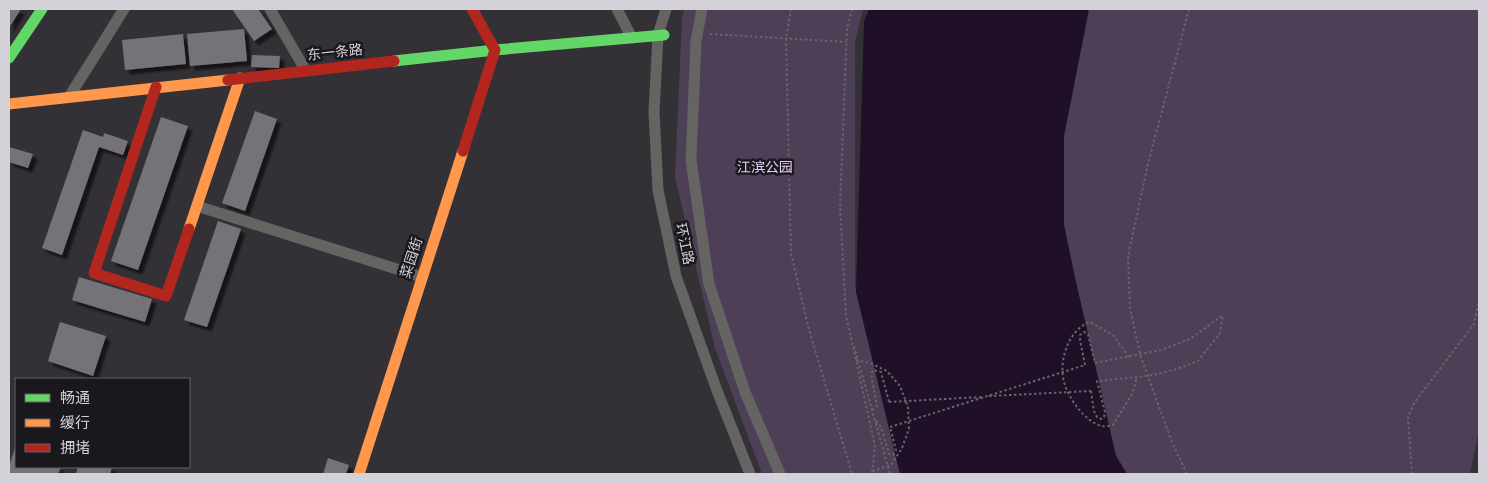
<svg xmlns="http://www.w3.org/2000/svg" width="1488" height="483" font-family="'Source Sans 3','Noto Sans SC',sans-serif">
  <style>
    .green { fill: #4d4056 }
    .water { fill: #1f1028 }
    .building { fill: #757377; filter: url(#shadow) }
    .lines { fill: none; stroke-linecap: round; stroke-linejoin: round }
    .path { stroke: #676566; stroke-width: 2; stroke-dasharray: 2.5 2.5; stroke-linecap: butt }
    .street { stroke: #656463; stroke-width: 11 }
    .fast { stroke: #63d668; stroke-width: 11 }
    .slow { stroke: #ff974d; stroke-width: 11 }
    .jam { stroke: #b3261e; stroke-width: 11 }
    .path-bridge { stroke: #676566; stroke-width: 2; stroke-dasharray: 2.5 2.5; stroke-linecap: butt }
    .labels { text-anchor: middle; dominant-baseline: central; stroke-width: 5; stroke-linejoin: round; paint-order: stroke }
    .street-label { font-size: 14px; fill: #d5d1d8; stroke: #1a181c }
    .park-label { font-size: 14px; fill: #e4caf7; stroke: #1a181c }
  </style>
  <defs>
    <filter id="shadow"><feDropShadow dx="4.5" dy="4.5" stdDeviation="1" flood-color="#0009"/></filter>
  </defs>
  <rect width="100%" height="100%" fill="#343136"/>
  <path class="green" d="M684,9H863L855,42V287L900,474H762L715,348L675,177L682,19Z
    M1089,9H1479V429L1470,474H1127L1116,456L1075,278L1064,225V136Z"/>
  <path class="water" d="M869,9H1089L1064,136V225L1075,278L1116,456L1127,474H900L856,292L864,21Z"/>
  <path class="building" d="M9,9H21L9,28Z
    M232,9H258L272,29L254,41Z
    M244,29L247,61L190,66L187,34Z
    M183,34L186,64L125,70L122,40Z
    M252,55L280,56L279,68L251,67Z
    M255,111L277,119L245,211L222,203Z
    M161,117L188,126L138,270L111,261Z
    M83,130L103,137L104,133L128,141L123,155L99,147L62,255L42,248Z
    M9,147L33,154L28,168L9,162Z
    M218,221L241,229L207,327L184,320Z
    M79,277L152,299L145,322L72,300Z
    M60,322L106,336L93,376L48,361Z
    M16,444V467H61L58,474H9V467Z
    M328,458L349,465L346,474H323Z
    M78,467H112L110,474H76Z"/>
  <g class="lines">
    <path class="path" d="M791,9L786,38L791,253L808,326L852,474
      M852,9L847,28L840,206L846,315L875,446L872,474
      M710,34L846,42
      M854,346L890,474
      M1129,357L1113,335L1090,322C1070,329 1060,356 1063,377C1065,394 1084,422 1102,426C1105,427 1110,426 1113,425L1132,394L1137,377
      M856,360L870,363L887,371L900,386L908,407L909,429L902,448L891,465L873,471
      M1085,365L1080,340V335L1084,332L1088,334L1095,363L1161,350L1190,339L1223,315
      M1091,391L1094,411L1097,417L1101,419L1104,417L1105,412L1097,381L1148,376L1174,370L1198,361L1220,333L1223,315
      M872,410L877,406L871,374L873,370L881,372L889,402
      M876,421L881,427L889,454L893,455L896,450L890,427
      M1187,474L1171,440L1140,354L1130,308L1128,256L1148,164L1189,9
      M1412,474L1408,417L1414,403L1474,324L1479,300"/>
    <path class="street" d="M270,9L306,71
      M617,9L632,38
      M666,9L658,35L654,112L658,190L676,276L716,388L750,474
      M702,9L696,41L691,160L709,284L745,392L780,474
      M69,97L124,9
      M197,206L422,277"/>
    <path class="fast" d="M9,58L42,9
      M394,61L495,50L664,35"/>
    <path class="slow" d="M9,104L228,80
      M189,229L240,78
      M359,474L463,151"/>
    <path class="jam" d="M228,80L394,61
      M156,87L94,273L166,296L189,229
      M463,151L495,50L472,9"/>
    <path class="path-bridge" d="M989,396L1091,391
      M889,402L982,397
      M890,427L1085,365"/>
  </g>
  <g class="labels">
    <g class="street-label">
      <text transform="translate(335 53) rotate(-6)">东一条路</text>
      <text transform="translate(684 244) rotate(78)">环江路</text>
      <text transform="translate(412 258) rotate(-72)">菜园街</text>
    </g>
    <g class="park-label">
      <text x="765" y="168">江滨公园</text>
    </g>
  </g>
  <rect width="1488" height="483" fill="none" stroke="#d5d1d8" stroke-width="20"/>
  <rect x="15" y="378" width="175" height="90" fill="#1a181c" stroke="#656267"/>
  <rect x="25" y="394" width="25" height="8" fill="#63d668" stroke="#656267"/>
  <text x="60" y="403" font-size="15" fill="#d5d1d8">畅通</text>
  <rect x="25" y="419" width="25" height="8" fill="#ff974d" stroke="#656267"/>
  <text x="60" y="428" font-size="15" fill="#d5d1d8">缓行</text>
  <rect x="25" y="444" width="25" height="8" fill="#b3261e" stroke="#656267"/>
  <text x="60" y="453" font-size="15" fill="#d5d1d8">拥堵</text>
</svg>
